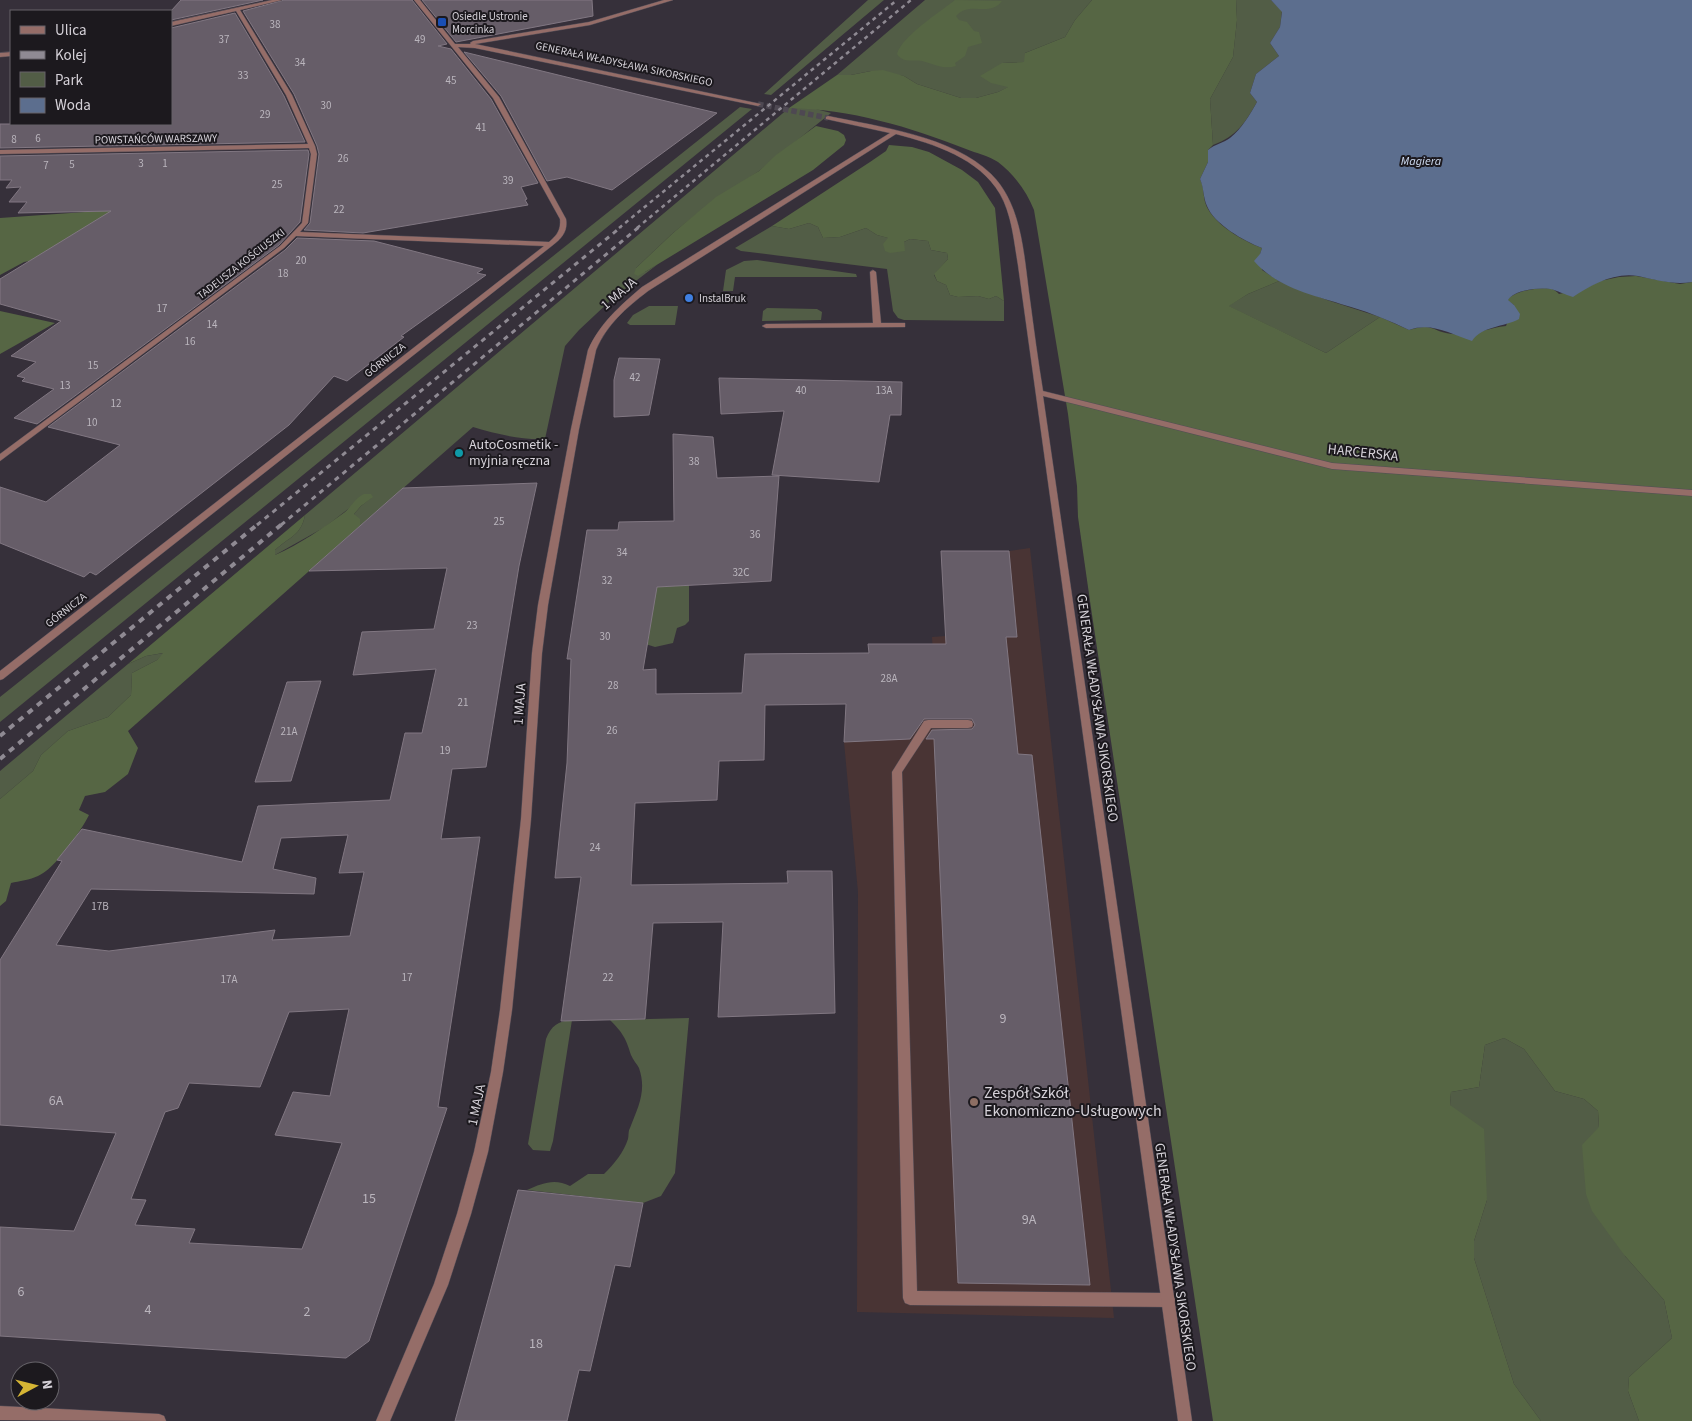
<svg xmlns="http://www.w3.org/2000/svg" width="1692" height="1421" font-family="'Source Sans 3',sans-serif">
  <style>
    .education { fill: #493434 }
    .green { fill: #525d46 }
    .forest { fill: #566644 }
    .water { fill: #5c6e8e }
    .building { fill: #665d68; stroke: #817782; fill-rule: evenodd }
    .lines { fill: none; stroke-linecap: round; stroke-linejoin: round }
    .street-tunnel { stroke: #4e4852; stroke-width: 5.5; stroke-dasharray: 5.5 3; stroke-linecap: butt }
    .lane-casing { stroke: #534d57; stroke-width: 1 }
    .street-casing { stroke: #534d57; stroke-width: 1 }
    .lane { fill: #956d68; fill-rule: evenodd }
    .street { fill: #956d68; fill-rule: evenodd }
    .rail-far2 { stroke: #8f8a93; stroke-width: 2.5; stroke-dasharray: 4 4; stroke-linecap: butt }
    .rail-far1 { stroke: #8f8a93; stroke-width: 3; stroke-dasharray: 5 5; stroke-linecap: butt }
    .rail { stroke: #8f8a93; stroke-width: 4; stroke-dasharray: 6 6; stroke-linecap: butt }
    .transit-dot { fill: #1a4fb4; stroke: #1c191e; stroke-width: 2 }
    .shop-dot { fill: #3f7fe0; stroke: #1c191e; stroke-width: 2 }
    .culture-dot { fill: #0f9aa8; stroke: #1c191e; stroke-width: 2 }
    .education-dot { fill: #8d6e63; stroke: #1c191e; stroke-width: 2 }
    .labels { text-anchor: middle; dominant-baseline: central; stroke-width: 4; stroke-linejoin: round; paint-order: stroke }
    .far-poi-label { font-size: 11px; fill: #d6d2d9; stroke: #1c191e; text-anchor: start }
    .number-label { font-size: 11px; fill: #bab5bd }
    .far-street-label { font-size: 11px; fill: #d6d2d9; stroke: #1c191e }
    .far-water-label { font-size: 12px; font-style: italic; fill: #d1def4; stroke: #1c191e }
    .street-label { font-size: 14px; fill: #d6d2d9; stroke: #1c191e }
    .poi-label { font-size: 14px; fill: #d6d2d9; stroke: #1c191e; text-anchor: start }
    .near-number-label { font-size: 14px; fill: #bab5bd }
    .near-poi-label { font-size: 16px; fill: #d6d2d9; stroke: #1c191e; text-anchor: start }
  </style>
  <rect width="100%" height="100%" fill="#36303a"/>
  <path class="education" d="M1030,548L1114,1318L857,1312L858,892L844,742L889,740V704L936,701L932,637L946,636L941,551H1009Z"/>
  <path class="green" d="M868,0H884L771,95L764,94Z
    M925,0H1092L1075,20L1065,37L1025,53V62L1002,63L1009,87L998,92L976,98H961L917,84L904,76L871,71L851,75H837Z
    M1236,0H1271L1282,11L1280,27L1270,43L1279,56L1256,74L1250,93L1257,102C1245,123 1237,136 1213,145L1210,99L1233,57L1237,20Z
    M740,107L752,109L0,722V697Z
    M789,108H812L831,113L759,171L698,213L673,233L636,268L645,272L658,264L611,300L579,330L565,346L545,439C520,440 497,434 473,427L360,526L354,514L361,506L372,497L352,506L325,527L275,555V550C289,537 301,536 305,515Z
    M809,223L818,227L823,238L840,237L866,228L877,235L904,242L910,239L928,241L931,250L947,253L948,259L934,275L937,281L946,285L950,295L958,297L978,296L989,299L996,296L1004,301V321L904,320L898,318L893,311L887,269L741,251L735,248L772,226L789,229Z
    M757,260L856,274L857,277H735L733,291H723L726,270L744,261Z
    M1279,281L1327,300L1380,317L1326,353L1228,306L1248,294Z
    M649,306H678L675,325H630L627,323L633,315Z
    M767,308L817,309L822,312L821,320L762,321L763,311Z
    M637,566L689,585V621L685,625L677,628L673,643L655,647L639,642H648L649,635Z
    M164,653L157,660L132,673L131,695L108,717L68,731L41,755L33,771L0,799V771L128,664L146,656Z
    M689,1018L675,1173L661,1196L643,1203L527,1190C542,1183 555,1178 570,1186L588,1174H604C614,1164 624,1152 628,1139C629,1135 628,1131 630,1128C638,1107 647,1091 639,1068C637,1064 633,1060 631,1055C626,1038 622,1032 610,1020Z
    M572,1020L553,1141L550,1151L533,1150L528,1144L546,1039C551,1026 558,1021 572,1020Z
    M1504,1038L1524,1049L1555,1091L1584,1099L1598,1111L1599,1127L1625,1256L1664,1300L1672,1338L1629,1377L1628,1391L1639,1421H1541L1514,1384L1474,1258V1241L1487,1200L1450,1105L1451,1092L1479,1087L1485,1045Z"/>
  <path class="forest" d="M955,0L1002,1C989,18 970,0 956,16L959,20L967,22L974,31L979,32L982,43L968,47L965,56L955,63L956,66C944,70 934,64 922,61C912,59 904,64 897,54C902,36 940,12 955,0Z
    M1092,0H1236L1237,20L1233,57L1210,99L1213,145L1208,150V162L1200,179C1204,187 1203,194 1205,202C1211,223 1243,241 1262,248L1260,254L1262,270L1279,281L1248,294L1229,306L1326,353L1380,317L1409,330C1434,322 1432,332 1452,334C1472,336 1488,328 1506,326L1514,305L1507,300C1514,291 1541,286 1552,289C1555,290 1557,292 1559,294L1586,288L1600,281L1619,277L1636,276L1680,284L1692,282V1421H1639L1628,1391L1629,1377L1672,1338L1664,1300L1625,1256L1592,1211L1586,1194L1582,1145L1599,1127L1598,1111L1584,1099L1555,1091L1524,1049L1504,1038L1485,1045L1479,1087L1451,1092L1450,1105L1484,1129L1487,1200L1474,1241V1258L1514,1384L1541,1421H1213L1091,608L1078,517L1077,486L1068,414L1034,210C1027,192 1014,174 998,162C989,156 976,153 966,149C910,127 850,109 789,108L837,75H851L871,71L883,70L904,76L917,84L961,98H976L998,92L1008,87L991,83L980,76L1002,63L1024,62L1025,53L1065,37L1075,20Z
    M816,126L838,131L844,135L846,140L844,145L813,170L645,272L638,276L634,274L636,268L673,233L716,197L759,171L776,155Z
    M889,145L912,147L929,152L962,170L978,182L995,208L1004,301L996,296L989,299L978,296L958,297L950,295L946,285L937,281L934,274L948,259L947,253L931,250L928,241L910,239L904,242L905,251L890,253L885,251L883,244L888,238L877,235L866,228L840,237L823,238L818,227L809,223L789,229L772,226L870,162L886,151Z
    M113,210L55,256L24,262L0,275V218Z
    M0,311L55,323L0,354Z
    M364,494H371L373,497L361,506L354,514L360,519V526L128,731L138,748L128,774L105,792L85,796L79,810L89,815C81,831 55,869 38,876C30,880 19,881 11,883L6,901L0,906V799L33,771L41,755L68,731L108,717L131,695L132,673L157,660L163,653L146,656L128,664L305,515C301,536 289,537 275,550V555C300,544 323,528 345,512C352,506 355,498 364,494Z"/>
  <path class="water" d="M1271,0H1692V282C1673,285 1657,280 1638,276C1614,272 1591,285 1573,297C1565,295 1557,290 1550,289C1539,287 1514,290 1508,300L1514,305L1520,314L1519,319C1504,327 1482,326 1472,341C1450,334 1432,322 1409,330C1391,321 1371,313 1351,307C1318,296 1278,289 1254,261L1260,254L1262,248C1244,241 1214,224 1207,206C1203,197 1204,188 1200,179L1208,162V150C1215,144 1223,143 1230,138C1242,128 1249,116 1257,102L1250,93L1256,74L1279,56L1270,43L1280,27L1282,12Z"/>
  <path class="building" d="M181,0H263L171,20V11Z
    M284,0H412L447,44L438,46L451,49L491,99L538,183L521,187L527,199L525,200L528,205L363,233L304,230L310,223L319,154L317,146L294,94L243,11Z
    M422,0H592L593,16L456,42Z
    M235,13L284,96L305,142L0,148V124H171V28Z
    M464,52L636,94L717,113L612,190L567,177L547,181L501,96Z
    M308,150L309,154L300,222L279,245L37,424L14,418L54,389L22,381L25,378L17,376L36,362L11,356L61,321L0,304V279L111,211L18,213L27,202H9L21,187L6,188L12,180H0V156Z
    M297,238L374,241L483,269L477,273L486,275L401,336L404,337L347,381L334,376L289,425L96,575L90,572L84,577L0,543V487L46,502L120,445L48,427L285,250Z
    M619,358L660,359L649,415L614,417V380Z
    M719,378L902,382L901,415H890L879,482L772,475L784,411L721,414Z
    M673,434L713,437L717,478L779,476L771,581L657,587L643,670L656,669V694L742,693L745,654L869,653L868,644H946L941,551H1009L1017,637H1006L1018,754L1032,755L1090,1285L958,1283L934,739H926L932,730L972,729L975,725L972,719H924L910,739L844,742L846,704L765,705L764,760L719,761L717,800L635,803L631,885L788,883L787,871H832L835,1013L718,1017L723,922L653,923L645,1019L561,1021L581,877L555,878L567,763L571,659H567L587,530H618L619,522L674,521Z
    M537,483L519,566L486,767L452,769L441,839L480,837L438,1107L447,1108L369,1341L346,1358L0,1336V1227L74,1231L116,1133L0,1125V960L62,861L57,860L82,829L242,862L258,806L390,800L405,733H422L436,669L353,675L362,632L434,629L447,568L309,571L403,488ZM348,835L339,873L364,872L350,936L272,940L275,930L109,951L56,945L91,889L314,894L316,878L273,869L281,838ZM349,1009L330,1096L293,1092L275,1135L342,1143L302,1249L189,1243L195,1229L135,1225L146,1200L131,1199L165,1112L178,1108L189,1083L260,1087L289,1012Z
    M321,681L291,781L255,782L287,682Z
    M518,1190L643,1203L630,1267L615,1265L590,1371L579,1370L567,1421H455Z"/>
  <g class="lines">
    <path class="street-tunnel" d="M758,104L828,118"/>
    <g class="lane-casing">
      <path id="lane" d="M873,270L876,272L881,323H905V327L766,328L762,326L766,324L873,323L870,272Z
        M928,720H968L972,721L973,724L972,727L968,728H931L902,772L917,1291L1168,1293L1173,1295L1175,1300L1173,1305L1168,1307L910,1305L905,1303L903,1298L892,772L924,721Z"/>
    </g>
    <g class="street-casing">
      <path id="street" d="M272,0H282L240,10L292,95L315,146L317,154L308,223L300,232L549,242C557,235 561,230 560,219L493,98L414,0H420L455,44H471L470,43L473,41L589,22L664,0H673L590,25L475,44L761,104L758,106L475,48L458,47L499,97L566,219C568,231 562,238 553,245L3,679L0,680V671L544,246L296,236L284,248L0,461V454L280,246L302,223L311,154L309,148L0,154V150L308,144L286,95L236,11L171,26V22Z
        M11,52V56L0,57V53Z
        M828,116C880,127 952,136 991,174C1023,205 1024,259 1030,300C1034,330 1038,361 1043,391L1332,463L1692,490V496L1332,469L1043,396L1192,1421H1178L1018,265C1014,242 1012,215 1000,194C979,158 934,144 896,134L648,291C626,308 607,324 596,350L579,429L548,605L542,653L531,819L512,1010L503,1072L488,1152L471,1214L448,1285L390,1421H376L434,1284L457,1214L474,1152L491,1072L500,1010L521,819L532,653L538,605L571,429L588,350C600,323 620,306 642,287L890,133L826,119V117Z
        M0,1406L159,1414L164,1416L166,1421L0,1420Z"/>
    </g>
    <use href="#lane" class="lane"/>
    <use href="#street" class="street"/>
    <path class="rail-far2" d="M619,228L897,0
      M637,228L911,0"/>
    <path class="rail-far1" d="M257,525L621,227
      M281,525L639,227"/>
    <path class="rail" d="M0,736L258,524
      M0,759L282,524"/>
  </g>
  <rect class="transit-dot" x="437" y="17" width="10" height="10" rx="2.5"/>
  <circle class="shop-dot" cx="689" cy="298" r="5"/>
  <circle class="culture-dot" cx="459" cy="453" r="5"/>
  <circle class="education-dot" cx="974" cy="1102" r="5"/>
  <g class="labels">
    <g class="far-poi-label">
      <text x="452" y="16">Osiedle Ustronie<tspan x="452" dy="13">Morcinka</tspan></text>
      <text x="699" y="298">InstalBruk</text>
    </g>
    <g class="number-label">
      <text x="275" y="24">38</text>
      <text x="224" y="39">37</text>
      <text x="420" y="39">49</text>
      <text x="300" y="62">34</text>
      <text x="243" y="75">33</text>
      <text x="451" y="80">45</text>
      <text x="326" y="105">30</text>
      <text x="265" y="114">29</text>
      <text x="481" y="127">41</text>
      <text x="38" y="138">6</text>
      <text x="14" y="139">8</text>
      <text x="343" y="158">26</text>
      <text x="141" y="163">3</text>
      <text x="165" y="163">1</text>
      <text x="72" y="164">5</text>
      <text x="46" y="165">7</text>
      <text x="508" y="180">39</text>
      <text x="277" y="184">25</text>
      <text x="339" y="209">22</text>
      <text x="301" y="260">20</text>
      <text x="283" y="273">18</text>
      <text x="162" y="308">17</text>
      <text x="212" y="324">14</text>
      <text x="190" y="341">16</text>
      <text x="93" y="365">15</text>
      <text x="635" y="377">42</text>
      <text x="65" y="385">13</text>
      <text x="801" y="390">40</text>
      <text x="884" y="390">13A</text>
      <text x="116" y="403">12</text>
      <text x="92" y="422">10</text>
      <text x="694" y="461">38</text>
      <text x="499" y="521">25</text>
      <text x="755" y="534">36</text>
      <text x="622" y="552">34</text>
      <text x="741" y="572">32C</text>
      <text x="607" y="580">32</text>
      <text x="472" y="625">23</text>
      <text x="605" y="636">30</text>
      <text x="889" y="678">28A</text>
      <text x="613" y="685">28</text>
      <text x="463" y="702">21</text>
      <text x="612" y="730">26</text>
      <text x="289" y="731">21A</text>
      <text x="445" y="750">19</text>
      <text x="595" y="847">24</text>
      <text x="100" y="906">17B</text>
      <text x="407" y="977">17</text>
      <text x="608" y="977">22</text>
      <text x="229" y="979">17A</text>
    </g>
    <g class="far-street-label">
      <text transform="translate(624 64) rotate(12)">GENERAŁA WŁADYSŁAWA SIKORSKIEGO</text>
      <text transform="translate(156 139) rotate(-1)">POWSTAŃCÓW WARSZAWY</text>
      <text transform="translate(241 264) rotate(-38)">TADEUSZA KOŚCIUSZKI</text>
      <text transform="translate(385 360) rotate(-38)">GÓRNICZA</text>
      <text transform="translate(66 610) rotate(-38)">GÓRNICZA</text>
    </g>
    <g class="far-water-label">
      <text x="1421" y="161">Magiera</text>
    </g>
    <g class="street-label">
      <text transform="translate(619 294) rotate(-40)">1 MAJA</text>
      <text transform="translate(1363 453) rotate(6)">HARCERSKA</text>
      <text transform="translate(520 704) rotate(-86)">1 MAJA</text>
      <text transform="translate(1097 708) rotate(82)">GENERAŁA WŁADYSŁAWA SIKORSKIEGO</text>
      <text transform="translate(477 1105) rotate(-78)">1 MAJA</text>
      <text transform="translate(1175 1257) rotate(82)">GENERAŁA WŁADYSŁAWA SIKORSKIEGO</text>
    </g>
    <g class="poi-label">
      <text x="469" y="445">AutoCosmetik -<tspan x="469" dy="16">myjnia ręczna</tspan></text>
    </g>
    <g class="near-number-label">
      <text x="1003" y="1019">9</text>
      <text x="56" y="1101">6A</text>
      <text x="369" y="1199">15</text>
      <text x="1029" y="1220">9A</text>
      <text x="21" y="1292">6</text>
      <text x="148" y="1310">4</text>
      <text x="307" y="1312">2</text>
      <text x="536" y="1344">18</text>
    </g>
    <g class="near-poi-label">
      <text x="984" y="1093">Zespół Szkół<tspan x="984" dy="18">Ekonomiczno-Usługowych</tspan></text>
    </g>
  </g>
  <rect x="10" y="10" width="162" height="115" fill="#1c191e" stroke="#666369"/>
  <rect x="20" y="26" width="25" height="8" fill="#956d68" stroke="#666369"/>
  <text x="55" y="35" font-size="15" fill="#d6d2d9">Ulica</text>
  <rect x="20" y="51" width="25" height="8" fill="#8f8a93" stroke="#666369"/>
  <text x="55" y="60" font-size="15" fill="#d6d2d9">Kolej</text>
  <rect x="20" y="72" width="25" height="15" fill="#525d46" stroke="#666369"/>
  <text x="55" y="85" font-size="15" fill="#d6d2d9">Park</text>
  <rect x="20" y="98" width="25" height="15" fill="#5c6e8e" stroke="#666369"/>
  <text x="55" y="110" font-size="15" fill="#d6d2d9">Woda</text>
  <g transform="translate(35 1386) rotate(83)"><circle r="24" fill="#1c191e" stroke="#666369"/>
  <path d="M0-4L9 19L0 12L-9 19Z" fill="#d5b534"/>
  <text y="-8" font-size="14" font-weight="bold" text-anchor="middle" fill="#d6d2d9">N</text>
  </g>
</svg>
